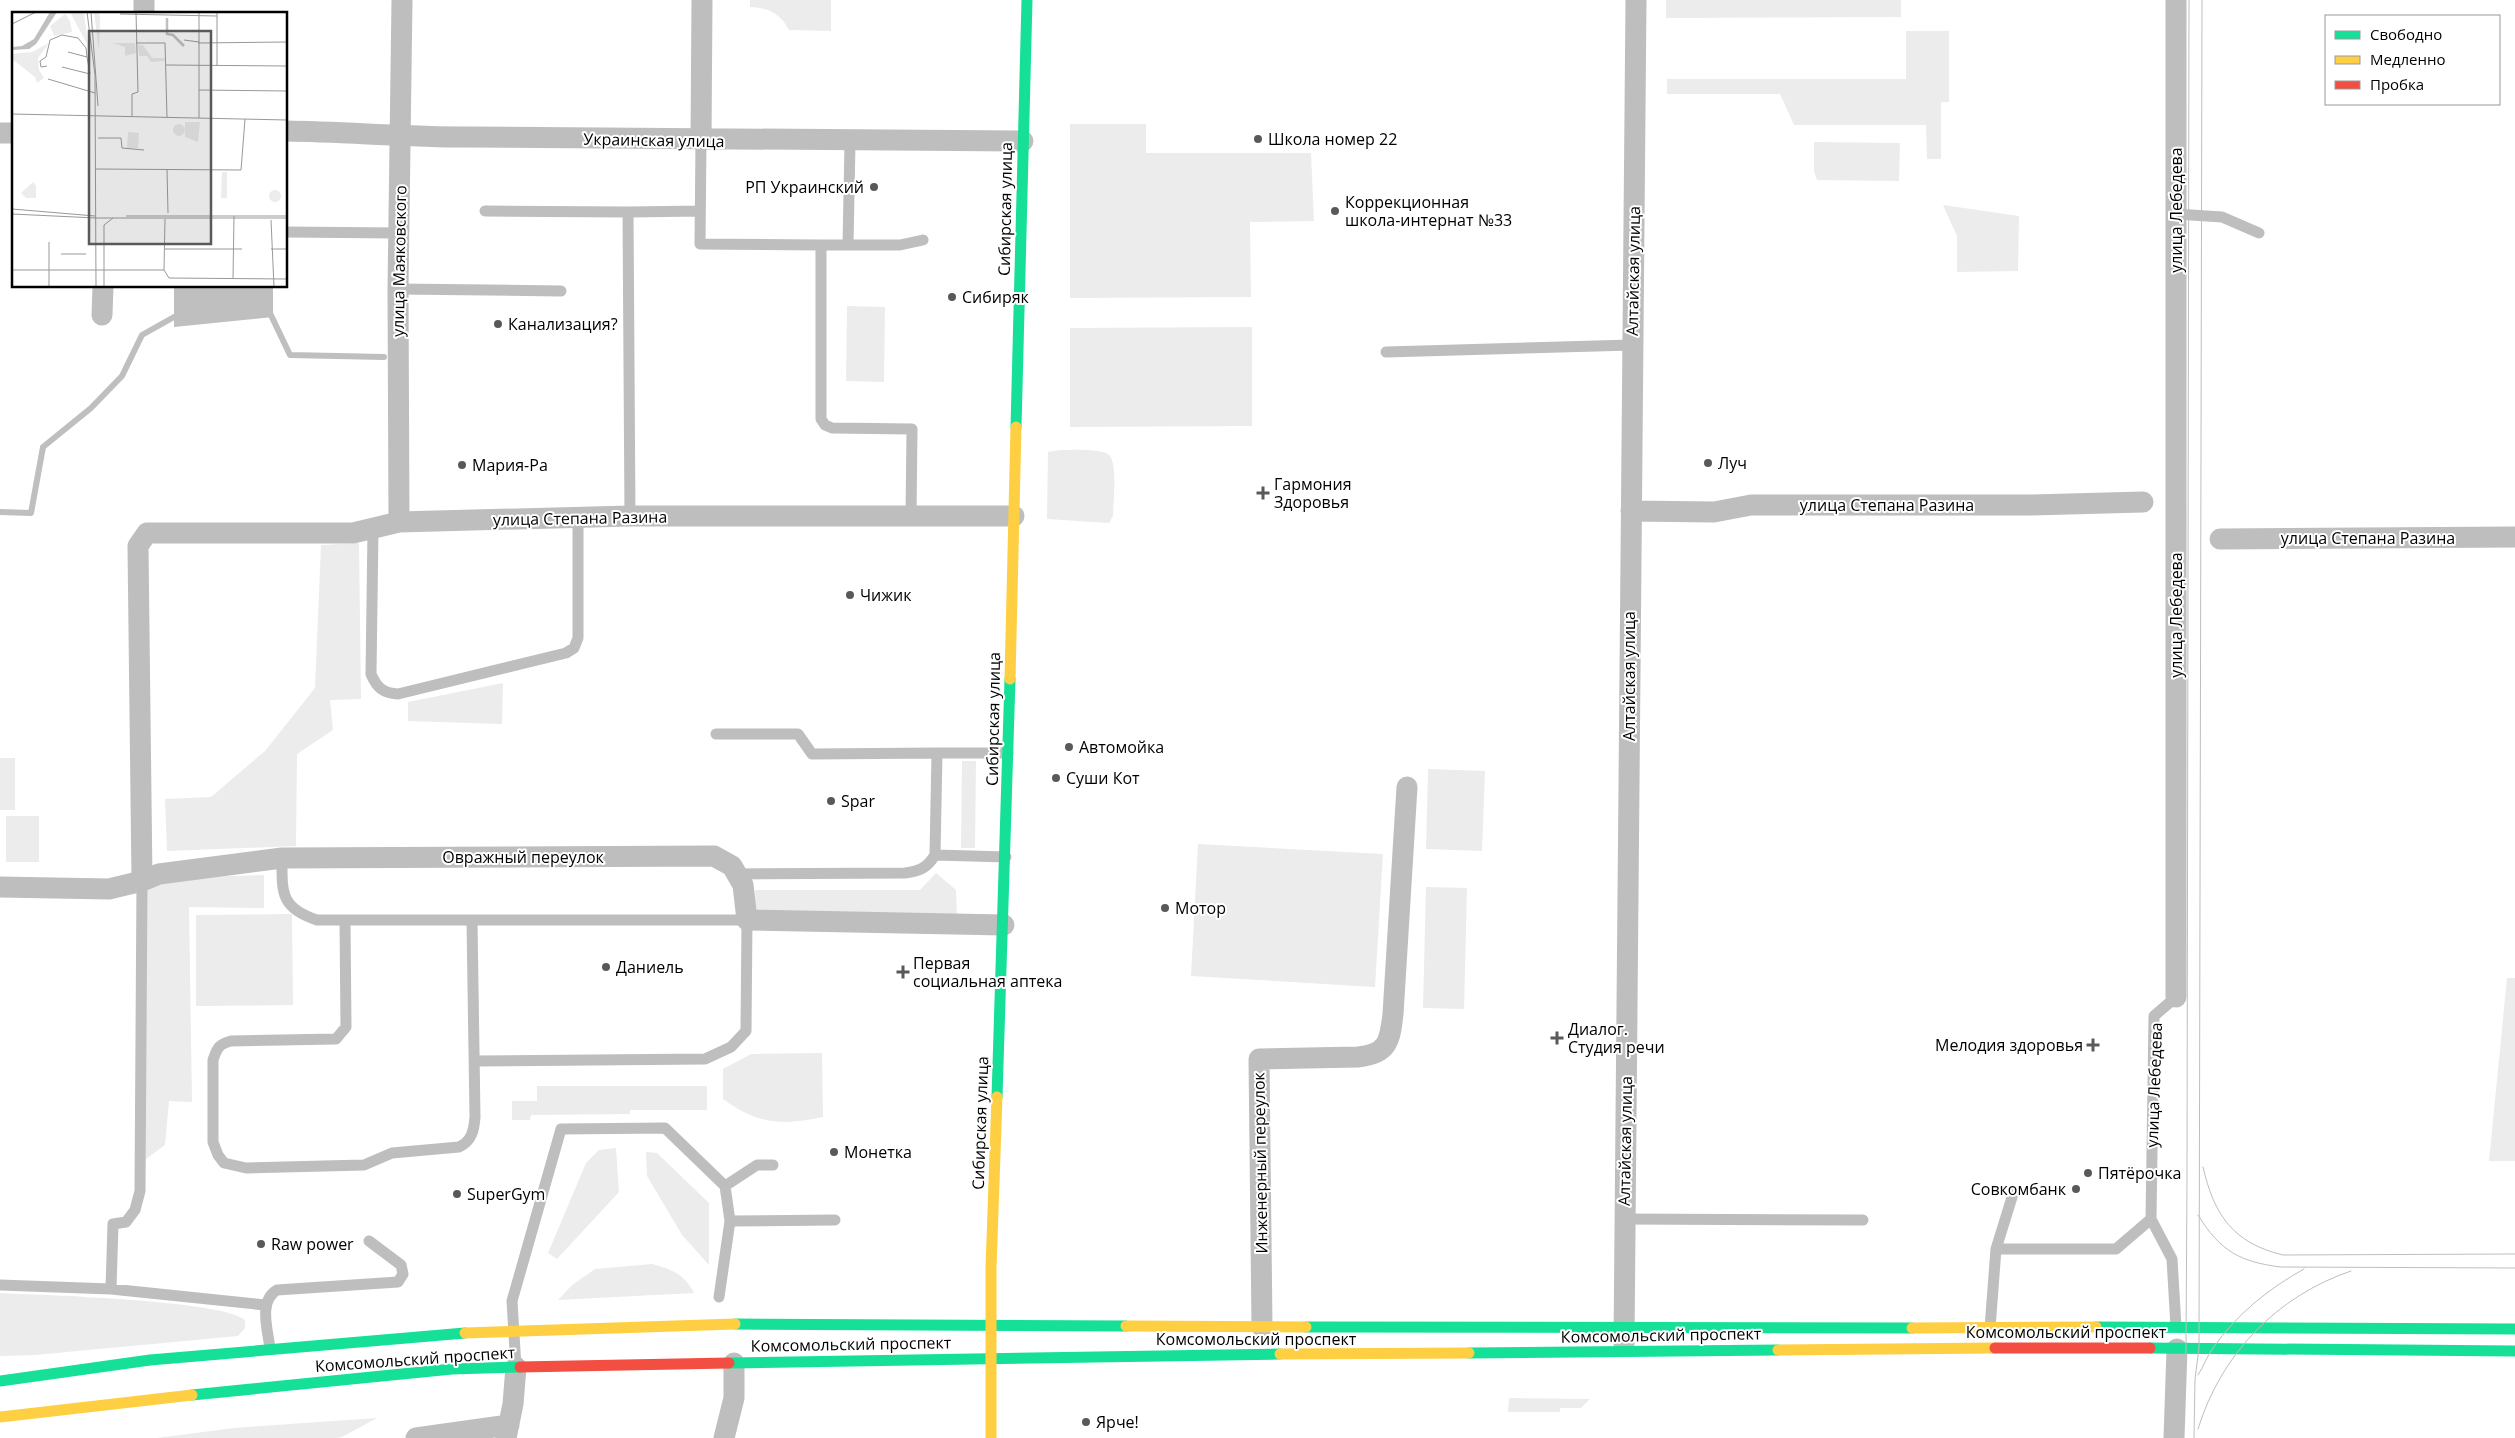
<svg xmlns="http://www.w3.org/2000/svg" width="2515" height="1438" font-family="'Open Sans',sans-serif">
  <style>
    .green { fill: #ececec }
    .water { fill: #bfbfbf }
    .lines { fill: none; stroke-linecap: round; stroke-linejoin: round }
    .stream { stroke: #bfbfbf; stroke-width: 6 }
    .lane { stroke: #bebebe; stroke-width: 11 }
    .street { stroke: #bebebe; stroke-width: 21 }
    .fast { stroke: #16e098; stroke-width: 11 }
    .slow { stroke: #ffcf43; stroke-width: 11 }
    .jam { stroke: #f24e42; stroke-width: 11 }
    .tram { stroke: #bebebe; stroke-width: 1 }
    .poi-dot { fill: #595959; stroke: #fff; stroke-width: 2 }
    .labels { text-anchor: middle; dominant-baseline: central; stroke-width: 4; stroke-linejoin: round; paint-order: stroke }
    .poi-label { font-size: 16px; fill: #000; stroke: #fff; text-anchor: start }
    .street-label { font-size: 16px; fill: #000; stroke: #fff }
    .inset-river { fill: none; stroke: #bfbfbf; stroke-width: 2.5 }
    .inset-road { fill: none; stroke: #999; stroke-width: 1 }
    .view { fill: #595959; fill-opacity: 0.15; stroke: #595959; stroke-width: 2.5 }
    .inset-edge { fill: none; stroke: #000; stroke-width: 2.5 }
  </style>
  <rect width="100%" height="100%" fill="#fff"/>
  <path class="green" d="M750,0H831V31L789,30C780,13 769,8 750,7Z
    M1666,0H1901V17L1666,18Z
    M1906,31H1949V102H1941V159H1927L1926,125H1794L1780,94H1667V79H1906Z
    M1070,124H1146V153H1311L1314,221L1250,222L1251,297L1070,298Z
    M1814,142L1900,143L1899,181L1817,180L1814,171Z
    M1943,205L2019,216L2018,271L1957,272V236Z
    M847,306L885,307L884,382L846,381Z
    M1252,327V426L1070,427V328Z
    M1060,450C1070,450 1102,448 1109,455C1118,463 1113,503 1113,516L1109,523L1047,519L1048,452Z
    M359,543L361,699L330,700L333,730L297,754L296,846L167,851L165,799L211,797L265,751L315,688L321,545Z
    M503,683L502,724L408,721V702Z
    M0,758H15V810H0Z
    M962,761H976L975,848H961Z
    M1428,769L1485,771L1482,851L1426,849Z
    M6,816H39V862H6Z
    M1198,844L1383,854L1375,987L1191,976Z
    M936,873L956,890L957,917L755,918V890H920Z
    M264,875V908L189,907L192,1102L169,1101L165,1145L146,1159V888L162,878Z
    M1426,887L1467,888L1464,1009L1423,1008Z
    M292,914L293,1005L196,1006V915Z
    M2507,978H2515V1161H2489Z
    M822,1053L823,1117C782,1126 757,1124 723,1099V1069L751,1054Z
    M537,1086H707V1110H630V1114L531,1115L530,1120H512V1101H537Z
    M616,1148L619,1192L557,1259L548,1253L586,1163L599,1150Z
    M646,1152L657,1153L709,1203V1265L682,1235L647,1176Z
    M652,1264C672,1269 685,1275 694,1293L558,1300L572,1285L595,1269Z
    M0,1293C39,1295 223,1300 245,1320V1328L238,1336L35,1355L0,1356Z
    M1509,1398L1590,1399L1581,1408H1560V1412H1508Z
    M377,1418L342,1437L335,1438H157L234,1428Z"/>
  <path class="water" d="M174,286H273V317L174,327Z"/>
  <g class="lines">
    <path class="stream" d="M269,311L290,355L384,357
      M0,512L31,513L43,447L91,408L122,376L142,335L174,317L180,316"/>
    <path class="lane" d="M701,141L700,244L821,245
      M485,211L628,212
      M2176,214L2222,217L2259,233
      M286,232L398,233
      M848,245L850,143
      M398,289L561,291
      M1386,352L1632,345
      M630,516L628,212L700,211
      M911,516L912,429L832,428L825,425L821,419V245H900L923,240
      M373,530L371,674C377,688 383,693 398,694L566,653L574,648L578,638V517
      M716,734H798L812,754L937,753
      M1006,857L935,855L937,753H1008
      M282,858C282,892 280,908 317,920H747L746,1031L731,1047L705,1059L475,1061
      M736,874L905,873C920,871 927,868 935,855
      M345,921L346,1027L336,1039L231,1041C219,1044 217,1048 213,1060V1142L218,1155L224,1163L246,1168L364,1165L392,1153L459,1147C472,1141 474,1130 475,1117L472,921
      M725,1186L757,1165H773
      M1623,1219L1863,1220
      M730,1221L835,1220
      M1996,1249H2116L2151,1219
      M0,1285L111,1289L265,1305
      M111,1289L113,1224L126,1222L135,1210L140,1191L142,881
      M2176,1327L2172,1259L2151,1219L2154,1016L2176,997
      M1990,1328L1996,1249L2013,1194
      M270,1349C268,1330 258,1301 277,1290L398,1282L403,1274L401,1265L369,1241
      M516,1367L512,1301L561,1129L665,1128L725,1186L730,1221L719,1297"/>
    <path class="street" d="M2176,0V997
      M144,14V0
      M286,131C347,132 407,137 467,137C653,140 838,141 1023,141
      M0,133H14
      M701,141L702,0
      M102,315L103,286
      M1631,511L1714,512L1751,505H2030L2143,502
      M399,522L398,289L402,0
      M2220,539L2515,537
      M142,881L138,546L147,533H353L399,522L630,516H1014
      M0,887L109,889L142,881L159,874L282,858L714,856L732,866L743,885L747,920L1004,925
      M1262,1327L1259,1059L1358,1057C1388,1054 1390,1041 1393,1014L1407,787
      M1624,1344L1636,0
      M416,1438L509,1425
      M506,1438L513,1404L516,1367
      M724,1438L734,1398V1363
      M2174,1438L2177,1349"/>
    <path class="fast" d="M1016,427L1027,0
      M997,1097L1010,679
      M735,1324L1126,1326
      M1306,1327L1912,1328
      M2096,1327L2515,1329
      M2150,1348L2515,1351
      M1469,1353L1778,1350
      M729,1363L1280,1354
      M0,1381L150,1360L465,1333
      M192,1395L452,1369L520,1367"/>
    <path class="slow" d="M1010,679L1016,427
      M1126,1326L1306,1327
      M1912,1328L2096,1327
      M465,1333L735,1324
      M1778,1350L1995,1348
      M1280,1354L1469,1353
      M0,1417L192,1395
      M991,1438V1268L997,1097"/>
    <path class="jam" d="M1995,1348H2150
      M520,1367L729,1363"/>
    <path class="tram" d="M2203,1167C2214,1215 2233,1243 2283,1255L2515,1254
      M2198,1215C2220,1251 2240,1262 2281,1267L2515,1268
      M2198,1375C2204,1366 2207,1356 2213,1348C2237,1314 2268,1289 2304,1269
      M2198,1429C2221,1354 2277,1296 2351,1271
      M2182,1438L2186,1348L2187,1178L2189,0
      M2194,1438L2195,1379L2199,1348L2202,0"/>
  </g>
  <g class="poi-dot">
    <circle cx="1258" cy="139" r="5"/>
    <circle cx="874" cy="187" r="5"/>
    <circle cx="1335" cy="211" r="5"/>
    <circle cx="952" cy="297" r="5"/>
    <circle cx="498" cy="324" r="5"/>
    <circle cx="1708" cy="463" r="5"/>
    <circle cx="462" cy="465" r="5"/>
    <path d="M1260.5 485.5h5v5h5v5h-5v5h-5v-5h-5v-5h5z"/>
    <circle cx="850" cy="595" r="5"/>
    <circle cx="1069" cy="747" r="5"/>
    <circle cx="1056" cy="778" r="5"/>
    <circle cx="831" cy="801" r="5"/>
    <circle cx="1165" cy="908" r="5"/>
    <circle cx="606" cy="967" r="5"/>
    <path d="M900.5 964.5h5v5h5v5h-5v5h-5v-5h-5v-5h5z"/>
    <path d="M1554.5 1030.5h5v5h5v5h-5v5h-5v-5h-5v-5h5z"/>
    <path d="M2090.5 1037.5h5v5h5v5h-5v5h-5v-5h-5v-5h5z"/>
    <circle cx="834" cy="1152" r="5"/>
    <circle cx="2088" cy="1173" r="5"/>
    <circle cx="2076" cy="1189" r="5"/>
    <circle cx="457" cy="1194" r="5"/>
    <circle cx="261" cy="1244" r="5"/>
    <circle cx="1086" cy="1422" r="5"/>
  </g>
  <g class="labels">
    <g class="poi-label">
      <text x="1268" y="139">Школа номер 22</text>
      <text x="864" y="187" text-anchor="end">РП Украинский</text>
      <text x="1345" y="202">Коррекционная<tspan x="1345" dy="18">школа-интернат №33</tspan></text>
      <text x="962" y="297">Сибиряк</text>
      <text x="508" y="324">Канализация?</text>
      <text x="1718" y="463">Луч</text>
      <text x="472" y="465">Мария-Ра</text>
      <text x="1274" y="484">Гармония<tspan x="1274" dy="18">Здоровья</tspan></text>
      <text x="860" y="595">Чижик</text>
      <text x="1079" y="747">Автомойка</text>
      <text x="1066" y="778">Суши Кот</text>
      <text x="841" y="801">Spar</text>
      <text x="1175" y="908">Мотор</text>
      <text x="913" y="963">Первая<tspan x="913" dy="18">социальная аптека</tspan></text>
      <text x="616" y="967">Даниель</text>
      <text x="1568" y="1029">Диалог.<tspan x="1568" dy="18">Студия речи</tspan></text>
      <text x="2083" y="1045" text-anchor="end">Мелодия здоровья</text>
      <text x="844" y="1152">Монетка</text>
      <text x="2098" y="1173">Пятёрочка</text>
      <text x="2066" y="1189" text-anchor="end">Совкомбанк</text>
      <text x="467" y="1194">SuperGym</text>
      <text x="271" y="1244">Raw power</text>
      <text x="1096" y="1422">Ярче!</text>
    </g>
    <g class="street-label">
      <text transform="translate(654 140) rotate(1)">Украинская улица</text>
      <text transform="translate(1005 209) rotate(-89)">Сибирская улица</text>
      <text transform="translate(2176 210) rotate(-90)">улица Лебедева</text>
      <text transform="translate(399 261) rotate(-89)">улица Маяковского</text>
      <text transform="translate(1633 271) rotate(-89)">Алтайская улица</text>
      <text x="1887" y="505">улица Степана Разина</text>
      <text transform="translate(580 518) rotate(-1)">улица Степана Разина</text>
      <text x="2368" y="538">улица Степана Разина</text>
      <text transform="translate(2176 615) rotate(-90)">улица Лебедева</text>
      <text transform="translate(1629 676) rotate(-90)">Алтайская улица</text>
      <text transform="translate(993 719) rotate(-89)">Сибирская улица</text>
      <text x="523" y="857">Овражный переулок</text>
      <text transform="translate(2154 1085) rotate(-88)">улица Лебедева</text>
      <text transform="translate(980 1123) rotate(-88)">Сибирская улица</text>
      <text transform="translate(1625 1141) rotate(-89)">Алтайская улица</text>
      <text transform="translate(1260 1163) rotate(-91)">Инженерный переулок</text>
      <text x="2066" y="1332">Комсомольский проспект</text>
      <text transform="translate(1661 1335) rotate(-1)">Комсомольский проспект</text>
      <text x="1256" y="1339">Комсомольский проспект</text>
      <text transform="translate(851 1344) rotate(-1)">Комсомольский проспект</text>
      <text transform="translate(415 1359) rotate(-4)">Комсомольский проспект</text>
    </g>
  </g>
  <g transform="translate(12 12)">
    <rect width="275" height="275" fill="#fff"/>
    <path d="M58,0H72L78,51L75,32ZM82,0H87L88,5L87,40ZM53,2L58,9L60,20L42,24L38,14ZM37,31L26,46L27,58L32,66L25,71L23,65L0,47V42L20,40ZM100,31H123L124,41L113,44V35ZM126,33H131L140,46H152L153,49L139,50L135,44H127ZM173,110H188L186,130L173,125ZM161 118a6 6 0 1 1 12 0a6 6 0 1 1-12 0ZM116,120L127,121L126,136H115ZM210,160H215V186H209ZM21,170L24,174V186H14L9,181ZM257 184a6 6 0 1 1 12 0a6 6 0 1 1-12 0Z" fill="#ececec"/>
    <path d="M38,0H45L24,32L17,37L0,38V35L10,34L22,27Z" fill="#bfbfbf"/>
    <path class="inset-river" d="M155,6V22L161,23L172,34"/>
    <path class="inset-road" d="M75,0L83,63L84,275M79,0L86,94M205,0V53M108,2L205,4M0,12L24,0M172,28L187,30M124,31H153L155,105M186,31L275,30M56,40L75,45L78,62M154,53L275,54M35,54L29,55L28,49L34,45L38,28L50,23L66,26L74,36L75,45M50,55L78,62M36,67L83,81M187,78L275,79M0,102L275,108M120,104V82L126,80L124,0M187,106V0M86,126H109L110,136L132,138M84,157L229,158L233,107M155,157L156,201M0,197L83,204M0,202L84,206H275M114,204H275M153,207L152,258L157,266L275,267M259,208L262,275M153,237H230M259,237H275M49,242H74M0,258H152M221,266L222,204M37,275V230M92,275V213L101,206"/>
    <path class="view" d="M77,19H199V232H77Z"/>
    <rect width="275" height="275" class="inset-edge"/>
  </g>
  <rect x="2325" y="15" width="175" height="90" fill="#ffffff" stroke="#999999"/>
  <rect x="2335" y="31" width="25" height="8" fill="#16e098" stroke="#999999"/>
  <text x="2370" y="40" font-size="15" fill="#000000">Свободно</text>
  <rect x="2335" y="56" width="25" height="8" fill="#ffcf43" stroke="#999999"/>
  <text x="2370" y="65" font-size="15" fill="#000000">Медленно</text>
  <rect x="2335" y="81" width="25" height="8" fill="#f24e42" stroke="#999999"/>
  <text x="2370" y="90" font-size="15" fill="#000000">Пробка</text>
</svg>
